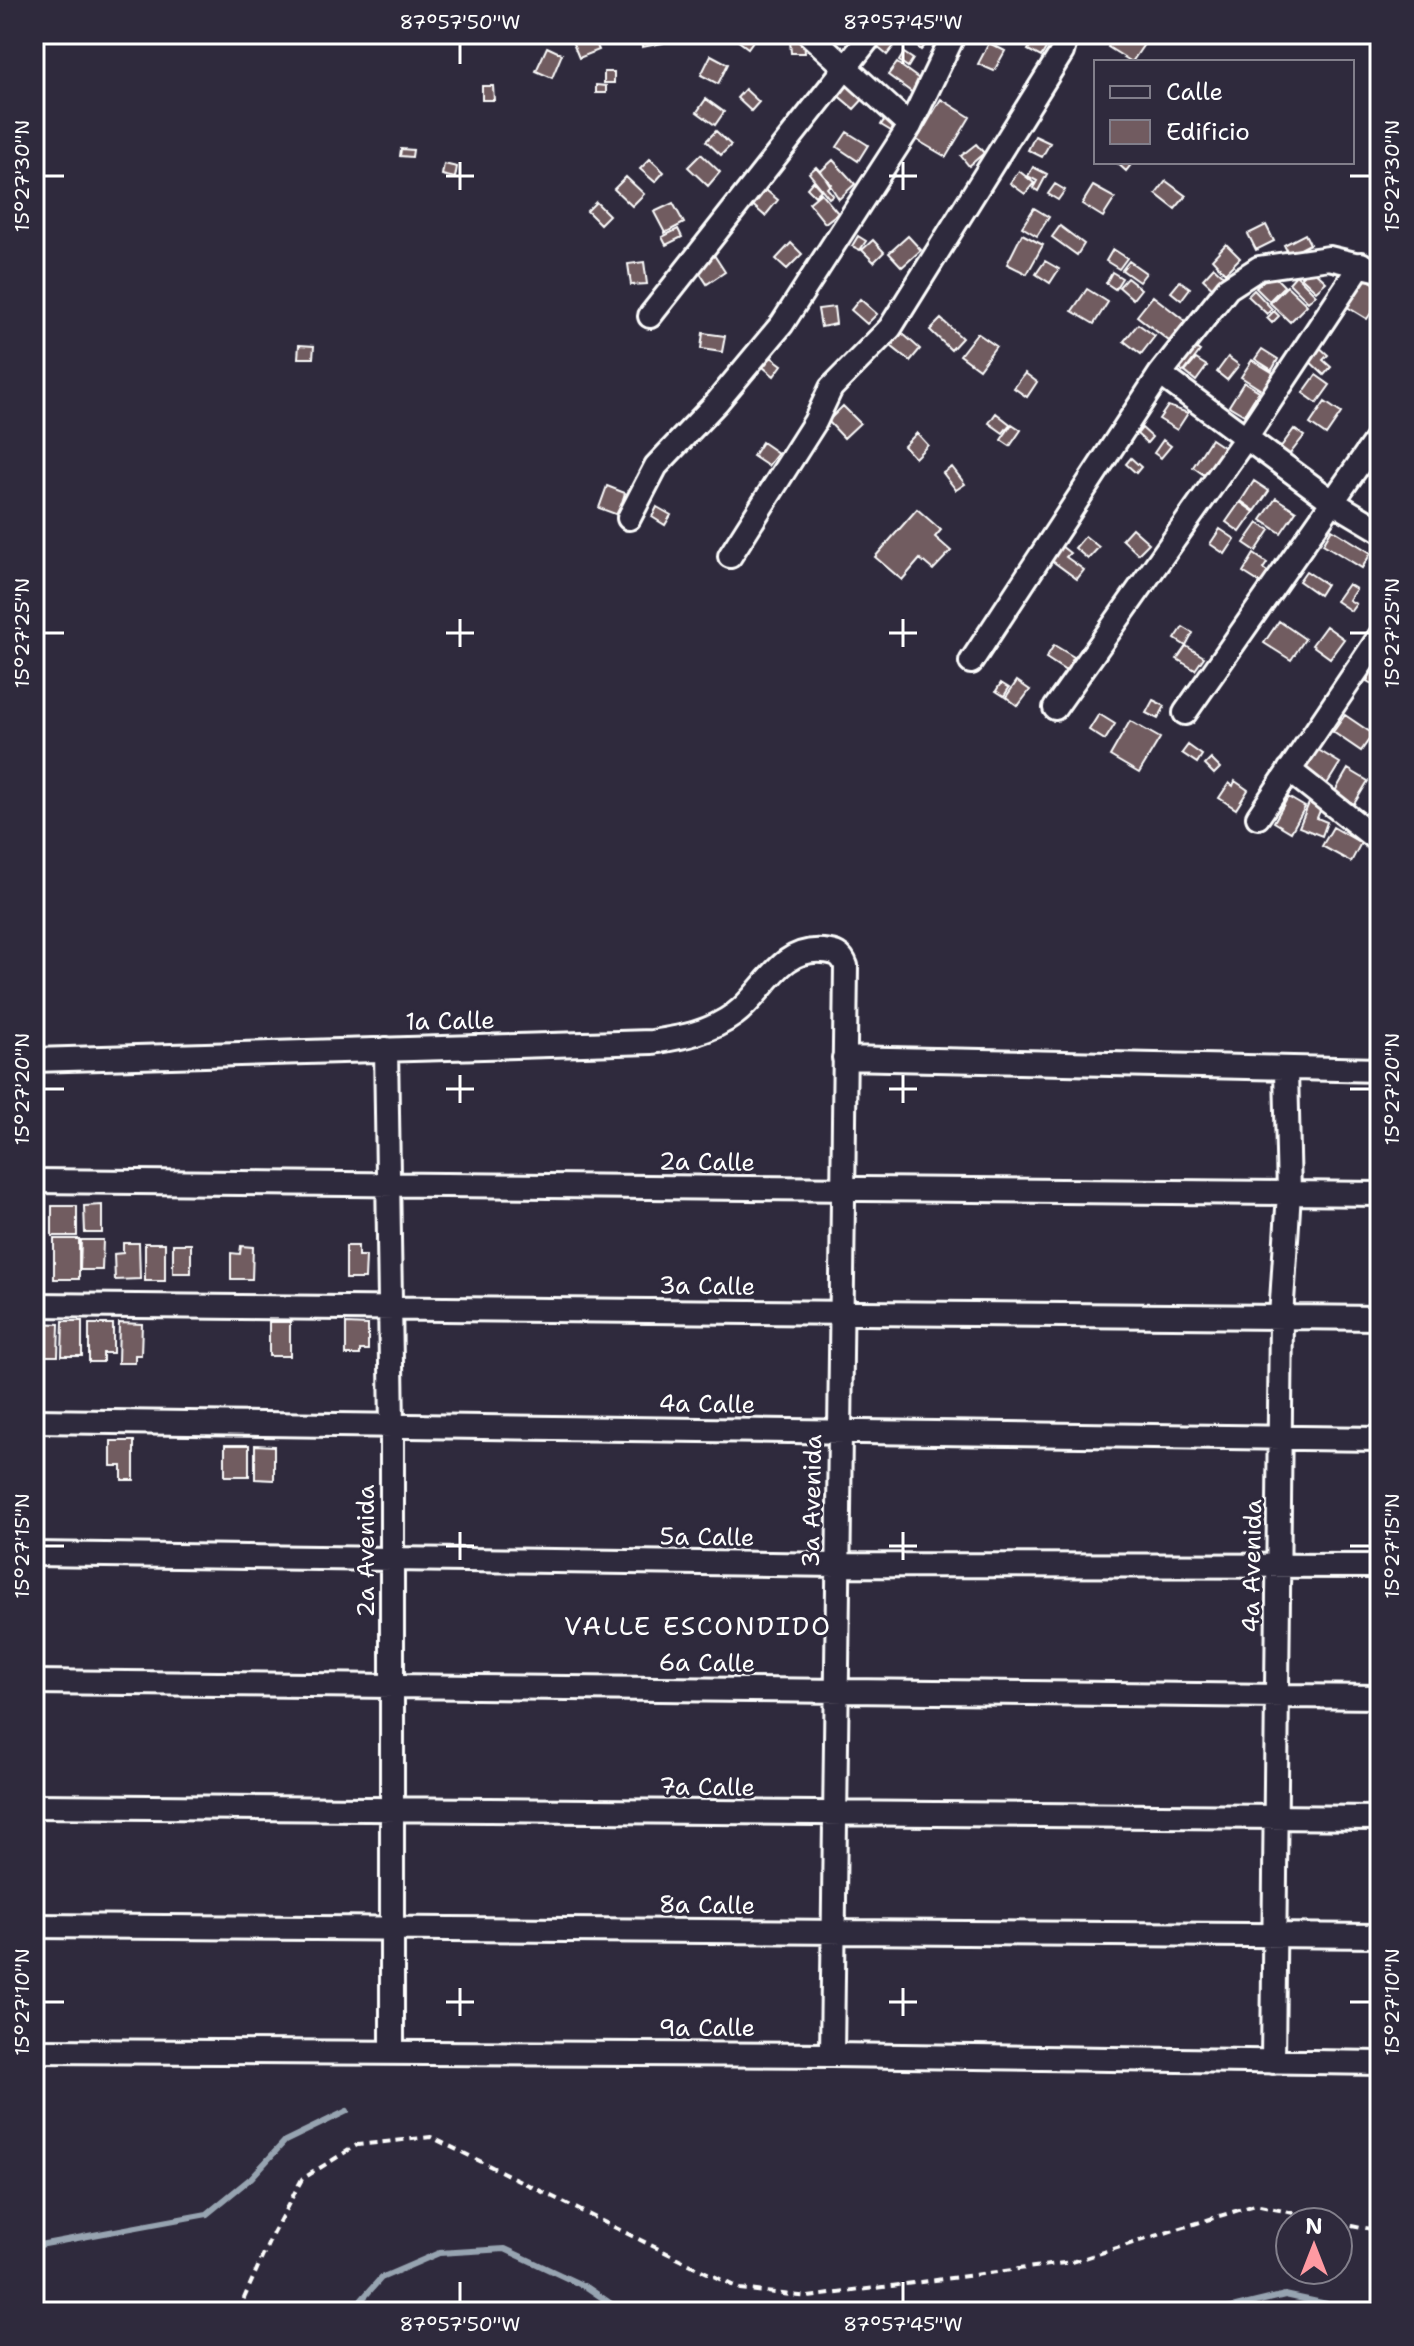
<svg xmlns="http://www.w3.org/2000/svg" width="1414" height="2346" font-family="'Shantell Sans',sans-serif">
  <style>
    .lines { fill: none; stroke-linecap: round; stroke-linejoin: round }
    .stream { stroke: #97a4b1; stroke-width: 6 }
    .building { fill: #715b60; stroke: #fff; stroke-width: 2 }
    .minor-casing { stroke: #fff; stroke-width: 28 }
    .path { stroke: #fff; stroke-width: 4; stroke-dasharray: 8 6; stroke-linecap: butt }
    .minor { stroke: #2f2a3d; stroke-width: 22 }
    .ticks { fill: none; stroke: #fff; stroke-width: 3 }
    .labels { text-anchor: middle; dominant-baseline: central; stroke-width: 6; stroke-linejoin: round; paint-order: stroke }
    .street-label { font-size: 24px; fill: #fff; stroke: #2f2a3d }
    .neighbourhood-label { font-size: 26px; letter-spacing: 2px; fill: #fff; stroke: #2f2a3d }
    .neatline { fill: none; stroke: #fff; stroke-width: 3 }
    .ticks-label { font-size: 20px; text-anchor: middle; fill: #fff }
  </style>
  <rect width="100%" height="100%" fill="#2f2a3d"/>
  <filter id="ink" filterUnits="userSpaceOnUse"><feTurbulence type="fractalNoise" baseFrequency=".0125" numOctaves="2"/><feDisplacementMap in="SourceGraphic" scale="16" xChannelSelector="R" yChannelSelector="G"/><feConvolveMatrix kernelMatrix="1 2 1 2 8 2 1 2 1" color-interpolation-filters="sRGB"/></filter>
  <g filter="url(#ink)">
    <g class="lines">
      <path class="stream" d="M34,2246L207,2214L251,2178L285,2141L347,2111
        M351,2312L381,2278L439,2253L505,2249L588,2288L623,2312
        M1215,2312L1285,2295L1364,2312"/>
    </g>
    <path class="building" d="M592,34L599,50L579,58L572,41Z
      M640,34H662L663,43L642,47Z
      M729,34H758L748,48Z
      M878,34H897L901,37L887,55L871,42Z
      M903,34H935L921,50Z
      M1116,34H1151L1132,62L1108,47Z
      M1036,36L1049,43L1041,57L1028,50Z
      M790,41H804L805,53H791Z
      M989,43L1005,51L994,71L978,64Z
      M547,47L562,54L552,78L536,71Z
      M904,53L913,59L908,67L899,61Z
      M711,55L728,64L718,84L701,75Z
      M897,63L926,84L917,96L888,75Z
      M604,72H614V83H604Z
      M847,78L867,95L854,109L835,93Z
      M596,85L606,86V93H596Z
      M482,86H493L494,100H482Z
      M745,89L759,102L751,111L737,98Z
      M706,99L724,112L715,125L697,112Z
      M941,99L970,117L946,157L917,140Z
      M887,115L897,122L891,131L881,125Z
      M716,131L731,145L721,155L706,141Z
      M847,132L868,145L858,161L837,147Z
      M1035,136L1050,143L1042,157L1028,150Z
      M976,144L984,153L969,166L961,156Z
      M401,149L413,150L412,157L400,156Z
      M701,154L720,172L708,186L688,167Z
      M650,159L664,172L655,182L640,169Z
      M833,160L855,184L839,199L821,171Z
      M1116,162H1133L1126,171Z
      M444,164L457,167L455,178L442,175Z
      M816,167L831,184L827,188L833,195L829,198L809,173Z
      M1033,167L1047,174L1038,191L1033,188L1037,181L1028,176Z
      M1019,171L1034,183L1025,194L1010,183Z
      M626,177L644,194L632,206L614,189Z
      M813,181L821,190L815,196L807,188Z
      M1166,181L1186,196L1175,209L1156,194Z
      M1055,184L1065,190L1058,200L1048,194Z
      M1093,186L1115,198L1103,217L1082,204Z
      M762,187L778,200L765,216L749,202Z
      M821,193L838,213L825,223L809,203Z
      M596,202L609,215L600,224L587,211Z
      M673,203L684,223L665,233L654,212Z
      M1034,208L1049,217L1037,236L1022,227Z
      M1266,225L1274,241L1256,250L1248,234Z
      M1060,226L1084,244L1077,255L1052,237Z
      M678,229L682,237L666,245L662,237Z
      M1022,234L1043,245L1027,274L1007,264Z
      M1305,234L1310,244L1289,255L1284,245Z
      M858,236L866,241L860,250L852,246Z
      M908,236L921,250L902,267L889,253Z
      M873,240L884,252L874,262L862,250Z
      M791,243L802,254L787,269L776,259Z
      M1226,244L1240,258L1225,273L1212,259Z
      M1113,249L1127,258L1119,269L1106,261Z
      M714,255L725,272L707,284L696,267Z
      M1045,261L1059,269L1050,283L1036,274Z
      M1129,261L1146,273L1139,282L1122,270Z
      M644,262L647,284L631,285L628,264Z
      M1214,267L1227,279L1216,291L1203,279Z
      M1311,268L1326,282L1316,291L1301,277Z
      M1112,272L1122,278L1115,289L1106,283Z
      M1271,273L1284,286L1269,301L1256,288Z
      M1296,275L1316,295L1308,302L1289,283Z
      M1362,276L1380,287V310L1375,307L1367,319L1344,305Z
      M1127,278L1141,289L1133,299L1119,287Z
      M1180,281L1190,288L1181,300L1171,292Z
      M1287,286L1307,305L1290,322L1270,303Z
      M1087,289L1108,302L1094,324L1072,311Z
      M1254,290L1272,309L1267,314L1248,296Z
      M1153,296L1185,321L1169,341L1137,316Z
      M860,299L877,314L867,324L851,310Z
      M834,307L836,324L821,327L818,309Z
      M1274,311L1279,316L1272,323L1267,318Z
      M941,319L962,338L951,350L930,330Z
      M1138,324L1155,336L1141,354L1124,341Z
      M703,333L725,336L722,352L701,349Z
      M902,333L920,349L910,361L891,346Z
      M977,333L996,346L979,369L960,355Z
      M1316,344L1328,355L1323,360L1331,367L1324,375L1304,356Z
      M299,345L314,346L313,358H298Z
      M1191,345L1200,351L1184,372L1175,366Z
      M1262,349L1278,359L1272,370L1255,359Z
      M771,357L782,365L774,376L763,367Z
      M1228,357L1239,365L1227,380L1217,372Z
      M1196,359L1207,366L1196,381L1185,372Z
      M1252,360L1275,374L1263,391L1241,377Z
      M1025,373L1037,382L1027,397L1014,388Z
      M1316,375L1330,385L1317,403L1303,393Z
      M1244,382L1259,391L1244,415L1229,406Z
      M1325,402L1341,413L1326,435L1310,424Z
      M843,406L860,423L844,438L828,421Z
      M1168,406L1188,413L1177,430L1159,419Z
      M996,413L1010,424L1003,433L989,423Z
      M1012,424L1021,430L1010,446L1001,440Z
      M1142,428L1152,437L1147,443L1137,434Z
      M1294,429L1304,436L1289,455L1280,448Z
      M917,433L928,445L915,458L904,446Z
      M1211,439L1226,449L1207,477L1193,467Z
      M1163,440L1171,446L1161,458L1154,453Z
      M1380,441V471L1366,460Z
      M762,442L778,453L768,466L753,456Z
      M1131,458L1141,467L1136,473L1126,464Z
      M952,467L965,484L956,490L943,473Z
      M1254,481L1269,491L1255,511L1241,501Z
      M607,486L625,493L618,515L599,508Z
      M1276,498L1296,511L1281,533L1261,520Z
      M1240,502L1254,512L1240,532L1226,522Z
      M657,507L671,515L665,525L652,517Z
      M917,509L941,530L935,537L951,551L933,570L920,559L902,580L875,557Z
      M1258,523L1270,530L1256,551L1244,543Z
      M1132,528L1149,543L1138,554L1122,539Z
      M1220,529L1235,539L1225,554L1210,544Z
      M1332,529L1371,553L1362,568L1323,544Z
      M1085,536L1099,547L1088,559L1075,548Z
      M1061,546L1070,553L1066,557L1084,570L1077,579L1051,560Z
      M1254,554L1267,563L1263,569L1269,573L1262,584L1243,572Z
      M1306,571L1326,584L1319,595L1299,581Z
      M1348,584L1356,589L1349,600L1356,604L1351,611L1336,601Z
      M1279,621L1305,639L1291,660L1264,643Z
      M1326,626L1344,639L1330,658L1312,645Z
      M1183,627L1193,633L1186,646L1175,639Z
      M1054,645L1074,657L1066,671L1046,658Z
      M1186,646L1204,657L1195,670L1177,659Z
      M1376,665L1380,667V688L1367,681Z
      M1017,681L1030,690L1018,706L1006,697Z
      M1001,683L1009,688L1004,696L996,691Z
      M1153,700L1165,706L1158,719L1146,713Z
      M1099,714L1115,724L1105,740L1089,730Z
      M1345,715L1373,734L1361,751L1333,732Z
      M1130,721L1160,738L1139,773L1110,756Z
      M1188,745L1202,755L1197,763L1182,753Z
      M1315,748L1340,763L1327,784L1302,769Z
      M1211,759L1220,768L1214,774L1205,765Z
      M1348,769L1368,781L1354,804L1334,793Z
      M1235,781L1248,790L1236,809L1219,798L1229,783L1233,786Z
      M1288,797L1305,807L1291,832L1274,822Z
      M1309,803L1321,808L1317,818L1327,822L1322,836L1299,827Z
      M1333,827L1361,843L1351,862L1322,846Z
      M102,1205V1233H85L84,1206Z
      M52,1206H77V1236H52Z
      M54,1239H79V1279H54Z
      M81,1240H103L102,1270H80Z
      M123,1243H139L140,1279L115,1280L114,1254L123,1253Z
      M145,1243H165V1281H145Z
      M173,1244H191V1273H173Z
      M241,1246L253,1247L252,1279H231V1253L240,1254Z
      M346,1246H358V1256H366L365,1279H346Z
      M63,1321H82V1356H62Z
      M269,1322H290V1356H269Z
      M36,1323L59,1324L58,1356H36Z
      M119,1323L142,1324L141,1355H135V1363H118Z
      M89,1324H113V1353H103V1362H89Z
      M346,1324L368,1325V1350H360V1355H346Z
      M39,1439L40,1480H34V1440Z
      M111,1441H134V1480H122V1466H111Z
      M225,1445H249V1476H225Z
      M255,1445L274,1446V1480L255,1479Z"/>
    <g class="lines">
      <g class="minor-casing">
        <path id="minor" d="M809,34L910,126
          M650,316L872,34
          M1160,374L1333,502L1380,530
          M629,518L656,466L717,402L782,324L910,126L954,34
          M730,556L815,422L831,388L890,328L1062,52L1067,34
          M971,662L1160,374L1228,288L1259,268L1329,258L1380,270
          M1055,708L1245,439L1361,264
          M1185,713L1380,434
          M1289,770L1380,842
          M1258,817L1380,636
          M386,1049L392,1426V2053
          M844,1058L1380,1070
          M34,1060L652,1042C683,1037 709,1033 735,1014C765,992 779,947 823,951C835,952 842,954 846,966L832,2055
          M34,1181L1380,1194
          M34,1305L1380,1318
          M34,1421L1380,1439
          M34,1554L837,1565L1380,1566
          M34,1682L1380,1697
          M34,1806L1380,1818
          M34,1926L1380,1936
          M34,2051L832,2055L1380,2063
          M1273,2062L1281,1317L1289,1193L1286,1071"/>
      </g>
      <path class="path" d="M1338,2222L1380,2231
        M238,2312L273,2233L302,2179L357,2145L431,2137L740,2289L808,2297L1072,2262L1255,2205L1337,2222"/>
      <use href="#minor" class="minor"/>
    </g>
  </g>
  <path class="ticks" d="M460,44V64M903,44V64M460,162V190M903,162V190M44,176H64M446,176H474M889,176H917M1350,176H1370M460,619V647M903,619V647M44,633H64M446,633H474M889,633H917M1350,633H1370M460,1075V1103M903,1075V1103M44,1089H64M446,1089H474M889,1089H917M1350,1089H1370M460,1532V1560M903,1532V1560M44,1546H64M446,1546H474M889,1546H917M1350,1546H1370M460,1988V2016M903,1988V2016M44,2002H64M446,2002H474M889,2002H917M1350,2002H1370M460,2282V2302M903,2282V2302"/>
  <g class="labels">
    <g class="street-label">
      <text transform="translate(450 1021) rotate(-1)">1a Calle</text>
      <text transform="translate(707 1162) rotate(1)">2a Calle</text>
      <text transform="translate(707 1286) rotate(1)">3a Calle</text>
      <text transform="translate(707 1404) rotate(1)">4a Calle</text>
      <text transform="translate(812 1501) rotate(-89)">3a Avenida</text>
      <text transform="translate(707 1537) rotate(1)">5a Calle</text>
      <text transform="translate(366 1551) rotate(-90)">2a Avenida</text>
      <text transform="translate(1252 1566) rotate(-89)">4a Avenida</text>
      <text transform="translate(707 1663) rotate(1)">6a Calle</text>
      <text transform="translate(707 1787) rotate(1)">7a Calle</text>
      <text transform="translate(707 1905) rotate(1)">8a Calle</text>
      <text x="707" y="2028">9a Calle</text>
    </g>
    <g class="neighbourhood-label">
      <text x="698" y="1625">VALLE ESCONDIDO</text>
    </g>
  </g>
  <rect width="1414" height="2346" fill="none" stroke="#2f2a3d" stroke-width="88"/>
  <rect x="1094" y="60" width="260" height="104" fill="#2f2a3d" stroke="#827f8b" stroke-width="2"/>
  <rect x="1110" y="86" width="40" height="12" fill="#2f2a3d" stroke="#827f8b" stroke-width="2"/>
  <text x="1166" y="100" font-size="24" fill="#ffffff">Calle</text>
  <rect x="1110" y="120" width="40" height="24" fill="#715b60" stroke="#827f8b" stroke-width="2"/>
  <text x="1166" y="140" font-size="24" fill="#ffffff">Edificio</text>
  <g transform="translate(1314 2246)"><circle r="38" fill="#2f2a3d" stroke="#827f8b" stroke-width="2"/>
  <path d="M0-6L14 30L0 20L-14 30Z" fill="#ff9aa2"/>
  <text y="-12" font-size="22" font-weight="bold" text-anchor="middle" fill="#ffffff">N</text>
  </g>
  <rect x="44" y="44" width="1326" height="2258" class="neatline"/>
  <g class="ticks-label">
    <text x="460" y="29">87°57'50"W</text>
    <text x="903" y="29">87°57'45"W</text>
    <text transform="translate(22 176) rotate(-90)" y="7">15°27'30"N</text>
    <text transform="translate(1392 176) rotate(-90)" y="7">15°27'30"N</text>
    <text transform="translate(22 633) rotate(-90)" y="7">15°27'25"N</text>
    <text transform="translate(1392 633) rotate(-90)" y="7">15°27'25"N</text>
    <text transform="translate(22 1089) rotate(-90)" y="7">15°27'20"N</text>
    <text transform="translate(1392 1089) rotate(-90)" y="7">15°27'20"N</text>
    <text transform="translate(22 1546) rotate(-90)" y="7">15°27'15"N</text>
    <text transform="translate(1392 1546) rotate(-90)" y="7">15°27'15"N</text>
    <text transform="translate(22 2002) rotate(-90)" y="7">15°27'10"N</text>
    <text transform="translate(1392 2002) rotate(-90)" y="7">15°27'10"N</text>
    <text x="460" y="2331">87°57'50"W</text>
    <text x="903" y="2331">87°57'45"W</text>
  </g>
</svg>
